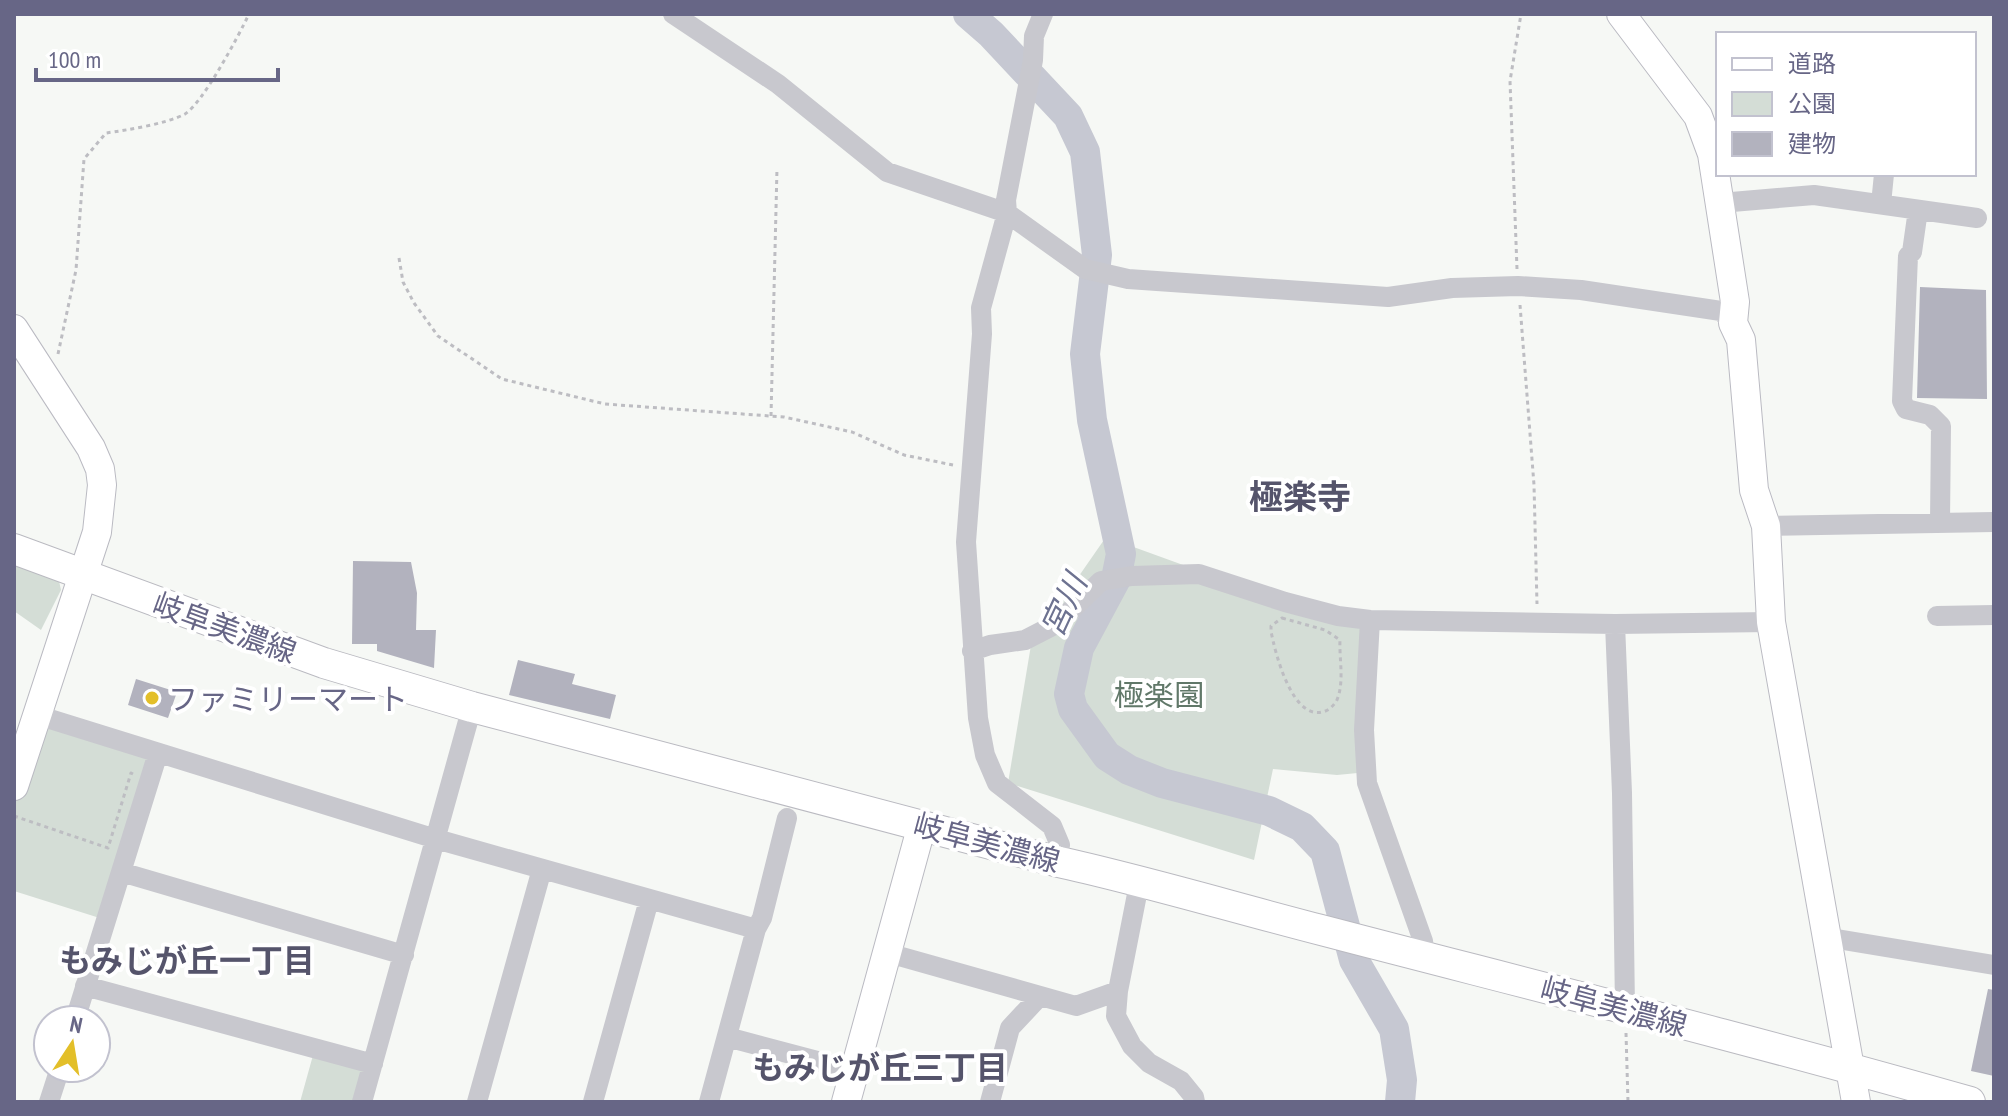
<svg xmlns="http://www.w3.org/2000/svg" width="2008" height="1116" font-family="'PT Sans Narrow','Noto Sans JP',sans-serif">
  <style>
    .green { fill: #d4ddd6 }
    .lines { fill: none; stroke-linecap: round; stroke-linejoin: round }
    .river { stroke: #c6c8d2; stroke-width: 30 }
    .building { fill: #b2b2be }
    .secondary-casing { stroke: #babac2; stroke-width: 30 }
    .primary-casing { stroke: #babac1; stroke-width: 32 }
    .path { stroke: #bdbdc2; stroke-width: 3; stroke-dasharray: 4 4; stroke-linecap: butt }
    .street { stroke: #c8c8ce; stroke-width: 20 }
    .secondary { stroke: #fff; stroke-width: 28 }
    .primary { stroke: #fff; stroke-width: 30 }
    .poi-dot { fill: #e3bf29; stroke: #fff; stroke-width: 3 }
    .labels { text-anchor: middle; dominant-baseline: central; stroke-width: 8; stroke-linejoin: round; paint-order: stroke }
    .street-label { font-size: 30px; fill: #676686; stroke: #fff }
    .park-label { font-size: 30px; fill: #617869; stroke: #fff }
    .poi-label { font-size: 30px; fill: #676686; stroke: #fff; text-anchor: start }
    .water-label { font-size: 32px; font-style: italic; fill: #6d7290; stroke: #fff }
    .neighbourhood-label { font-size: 32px; font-weight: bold; fill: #55546b; stroke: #fff }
    .quarter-label { font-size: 34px; font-weight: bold; fill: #55546b; stroke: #fff }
  </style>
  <rect width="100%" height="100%" fill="#f6f8f5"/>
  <path class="green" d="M1106,537L1285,602L1370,620L1368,772L1337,775L1273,769L1254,860L1008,783L1031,645Z
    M14,540L53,554L61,590L41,630L14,611Z
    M37,715L158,753L106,920L14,891V786Z
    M315,1048L373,1064L362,1102H300Z"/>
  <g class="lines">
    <path class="river" d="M968,14L991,34L1068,116L1085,152L1097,255L1085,354L1092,420L1121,554L1116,579L1079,648L1069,694L1073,709L1107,756L1129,770L1162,783L1269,811L1302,827L1325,851L1354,960L1394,1029L1402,1080L1400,1102"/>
  </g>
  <path class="building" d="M1920,287L1986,290L1987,399L1917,398Z
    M353,561L411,562L417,593L416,630H436L434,668L377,651V644H352Z
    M518,660L575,674L572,684L616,695L610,719L509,695Z
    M136,679L177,692L168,718L128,705Z
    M1988,989L1994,990V1076L1971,1071Z"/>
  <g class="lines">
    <g class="secondary-casing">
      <path id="secondary" d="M1621,14L1698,116L1712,154L1735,302L1733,323L1741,340L1754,490L1766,526L1771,622L1856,1102
        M14,329L91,448L100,469L102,485L97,532L14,786
        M846,1102L922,825"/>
    </g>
    <g class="primary-casing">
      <path id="primary" d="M14,549L324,663L472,707L1055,861C1146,881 1235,908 1325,931C1540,987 1756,1041 1970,1102"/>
    </g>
    <path class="path" d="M399,258L403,282L414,303L438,336L502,379L605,404L784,417L852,432L904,455L953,465
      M1517,269L1510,81L1521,14
      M1520,305L1534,485L1537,604
      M58,354L76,270L84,159L106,133C127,130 166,124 185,114C203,103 239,35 249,14
      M771,416L777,168
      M1282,618L1325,630L1340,640C1339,659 1345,684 1336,702C1332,707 1328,711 1322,712C1292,719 1275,653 1271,631V626Z
      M14,816L108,848L131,773L133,774
      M1626,1033L1628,1102"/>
    <path class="street" d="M673,14L778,84L887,172L1007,213L1085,269L1128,279L1388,297L1452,288L1518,286L1581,290L1721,311L1733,323
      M1043,14L1034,36L1033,60L1006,200L1007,213L981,308L982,334L966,542L978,718L985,755L997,783L1052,826L1060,845L1055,861
      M1720,203L1814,195L1977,218
      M1881,204L1884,174
      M1918,210L1912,252L1908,256L1902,401L1906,409L1930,415L1941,426L1940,523
      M1766,526L1994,522
      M1937,616L1994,615
      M1370,620L1364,730L1367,783L1423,941L1425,957
      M1615,624L1622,793L1625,1009
      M972,651L990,645L1025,640L1058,623L1101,581L1132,576L1199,574L1285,602L1338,616L1370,620L1615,624L1771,622
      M37,715L436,839L756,929
      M121,872L404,955
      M1140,879L1118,991L1116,1016L1132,1046L1149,1063L1181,1081L1194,1097L1195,1102
      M1825,939H1837L1994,965
      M888,953L1076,1006L1118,991
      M85,986L373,1064
      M75,1020L158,753
      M727,1037L855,1071
      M49,1102L60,1068
      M362,1102L472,707
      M477,1102L542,869
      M593,1102L649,900
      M709,1102L756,929L762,918L787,818
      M990,1102L1010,1028L1039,997"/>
    <use href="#secondary" class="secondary"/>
    <use href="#primary" class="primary"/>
  </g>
  <circle class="poi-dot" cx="152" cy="698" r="8"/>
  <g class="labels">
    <g class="street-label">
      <text transform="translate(225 627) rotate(20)">岐阜美濃線</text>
      <text transform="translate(987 842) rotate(15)">岐阜美濃線</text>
      <text transform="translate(1614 1006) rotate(15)">岐阜美濃線</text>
    </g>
    <g class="park-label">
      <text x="1159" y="694">極楽園</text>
    </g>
    <g class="poi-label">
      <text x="168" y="698">ファミリーマート</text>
    </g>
    <g class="water-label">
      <text transform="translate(1063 605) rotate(-65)">宮川</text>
    </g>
    <g class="neighbourhood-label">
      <text x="187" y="960">もみじが丘一丁目</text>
      <text x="880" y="1067">もみじが丘三丁目</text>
    </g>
    <g class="quarter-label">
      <text x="1300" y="496">極楽寺</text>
    </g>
  </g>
  <rect width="2008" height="1116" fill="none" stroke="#676686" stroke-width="32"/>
  <rect x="1716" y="32" width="260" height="144" fill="#ffffff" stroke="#c2c2cf" stroke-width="2"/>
  <rect x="1732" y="58" width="40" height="12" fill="#ffffff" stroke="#c2c2cf" stroke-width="2"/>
  <text x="1788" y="72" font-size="24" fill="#676686">道路</text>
  <rect x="1732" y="92" width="40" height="24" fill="#d4ddd6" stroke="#c2c2cf" stroke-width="2"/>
  <text x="1788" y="112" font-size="24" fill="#676686">公園</text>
  <rect x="1732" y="132" width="40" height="24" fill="#b2b2be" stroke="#c2c2cf" stroke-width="2"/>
  <text x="1788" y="152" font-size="24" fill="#676686">建物</text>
  <g transform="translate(72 1044) rotate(12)"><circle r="38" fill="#ffffff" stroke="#c2c2cf" stroke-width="2"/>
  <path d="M0-6L14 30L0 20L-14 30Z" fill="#e3bf29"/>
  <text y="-12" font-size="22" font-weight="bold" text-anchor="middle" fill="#676686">N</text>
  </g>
  <path d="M36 68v12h242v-12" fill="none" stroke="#676686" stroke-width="4"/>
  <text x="48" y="68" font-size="24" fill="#676686" stroke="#ffffff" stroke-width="6" paint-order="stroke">100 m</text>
</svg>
